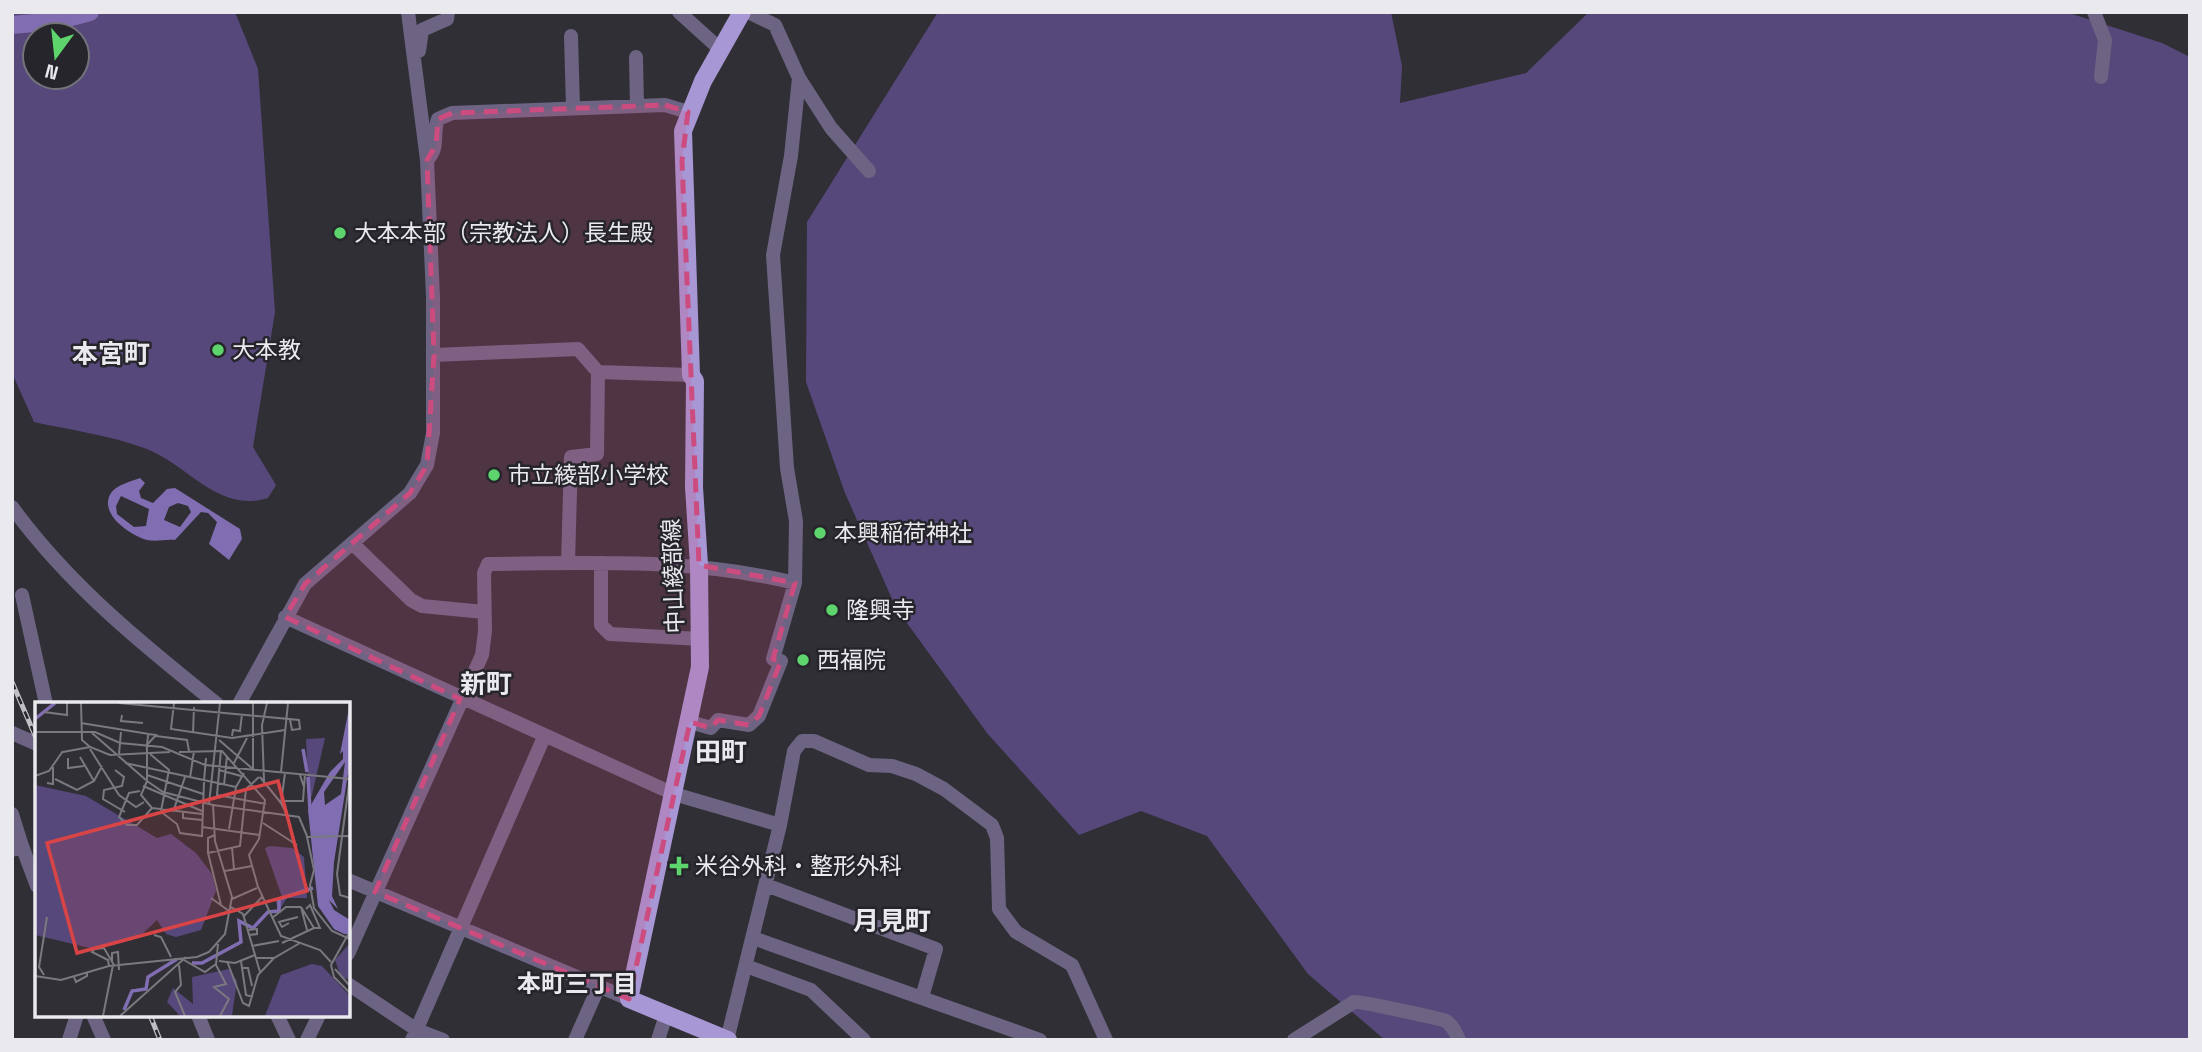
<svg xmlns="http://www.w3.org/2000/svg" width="2202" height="1052" font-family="'Space Grotesk','Noto Sans JP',sans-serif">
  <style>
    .green { fill: #57487b; fill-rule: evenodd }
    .water { fill: #816db2; fill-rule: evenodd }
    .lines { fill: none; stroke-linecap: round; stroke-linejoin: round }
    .river { stroke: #816db2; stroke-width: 18 }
    .minor { stroke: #6c6482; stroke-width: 14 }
    .major { stroke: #a797d4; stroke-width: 18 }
    .rail-casing { stroke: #c0bfc3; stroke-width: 5 }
    .rail { stroke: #26252b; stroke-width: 2.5; stroke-dasharray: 8; stroke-linecap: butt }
    .marked { fill: #cc4c80; fill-opacity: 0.2; stroke: #cc4c80; stroke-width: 5; stroke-dasharray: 14 9; stroke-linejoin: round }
    .poi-dot { fill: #5dd56c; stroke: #26252b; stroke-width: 2.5 }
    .labels { text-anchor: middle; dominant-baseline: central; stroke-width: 5; stroke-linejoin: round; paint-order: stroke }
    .poi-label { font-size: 23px; fill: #eae9ed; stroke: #26252b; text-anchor: start }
    .street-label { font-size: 23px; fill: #eae9ed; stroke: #26252b }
    .neighbourhood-label { font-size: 24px; font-weight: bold; fill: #eae9ed; stroke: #26252b }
    .quarter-label { font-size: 26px; font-weight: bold; fill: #eae9ed; stroke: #26252b }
    .inset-river { fill: none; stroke: #816db2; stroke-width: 3.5 }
    .inset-road { fill: none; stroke: #7a797f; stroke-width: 2 }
    .view { fill: #d94546; fill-opacity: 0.15; stroke: #d94546; stroke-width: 3.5 }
    .inset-edge { fill: none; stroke: #eae9ed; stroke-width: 3.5 }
  </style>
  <rect width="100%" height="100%" fill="#302f35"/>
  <path class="green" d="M12,12H235L258,69L275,312L253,447L276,485L268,498C218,514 187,463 144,448C109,435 70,430 34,422L12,373ZM35,35H77V77H35Z
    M938,12H1391L1402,66L1400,103L1526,73L1589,12L2069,13L2162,43L2190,57V1040H1385L1308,974L1207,836L1141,811L1079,835L987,733L896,608L845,493L806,382L807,222Z"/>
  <path class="water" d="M140,478L145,483L139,491L141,498L153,503L167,489L175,488L240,529L242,539L229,560L209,544L217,522L208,513L201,512L175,540C165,539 157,542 147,540C130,535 98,514 111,493C116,485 132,481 140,478ZM121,496L149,509L146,526L134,527L117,514L116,506ZM178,503L188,506L191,512L180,527L164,520L169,507Z"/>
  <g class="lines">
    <path class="river" d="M12,25L56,21L90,12"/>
    <path class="minor" d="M679,12L721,50
      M748,12L775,25L799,78L831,128L869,171
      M2094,12L2105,40L2101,77
      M571,36L573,108
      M419,51L422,30L447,19L448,12
      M636,57L637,106
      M427,160C440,148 432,133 438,119L452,113L665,105L688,112
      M434,355L578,349L598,372L691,375
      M12,507C69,585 142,644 217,704
      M352,543L411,600L422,606L484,612
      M568,563L571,457L597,454L598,372
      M601,563V625L610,634L700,639
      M22,595L46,704
      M285,617L674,794L780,825
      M239,704L305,584L410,493L427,465L433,433V297L427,160L408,12
      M690,722L711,728L718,720L749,725L759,716L781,661L773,659L795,583L796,521L787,468L773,255L791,156L799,78
      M12,733L37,744
      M12,814L22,846L12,850
      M22,846L37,886
      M348,880L629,999
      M766,885L936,949L922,997
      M753,938L1040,1040
      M348,954L482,655L485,631L484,573L488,564C591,563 694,558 795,583
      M746,966L811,990L864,1040
      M348,984L417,1030L443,1040
      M93,1015L104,1040
      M198,1015L208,1040
      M277,1015L289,1040
      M69,1040L77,1015
      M307,1040L319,1015
      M412,1040L544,737
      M575,1040L599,986
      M658,1040L666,1015
      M727,1040L780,825L794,751L802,741H814L869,765L892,766L916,774L944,789L992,825L997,838L999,909L1016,932L1072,965L1106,1040
      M1294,1040L1354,1002C1359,1001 1442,1019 1446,1021C1453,1026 1456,1033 1459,1040"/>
    <path class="major" d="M728,1040L629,999L700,667L699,565L694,487L695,381L691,375L683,131L703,81L742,12"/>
    <g class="rail-casing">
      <path id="rail" d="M12,682L37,740
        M150,1015L160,1040"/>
    </g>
    <use href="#rail" class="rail"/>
  </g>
  <path class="marked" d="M665,105L688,112L682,161L699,565L795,583L773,659L781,661L759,716L749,725L718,720L711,728L690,722L629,999L375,892L460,699L285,617L305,584L410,493L427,465L434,355L427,160L436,145L438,119L452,113Z"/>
  <g class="poi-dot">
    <circle cx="340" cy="233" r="7"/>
    <circle cx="218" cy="350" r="7"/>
    <circle cx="494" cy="475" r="7"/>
    <circle cx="820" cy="533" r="7"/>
    <circle cx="832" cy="610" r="7"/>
    <circle cx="803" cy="660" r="7"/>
    <path d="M675.5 855.5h7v7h7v7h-7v7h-7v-7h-7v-7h7z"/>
  </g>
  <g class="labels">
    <g class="poi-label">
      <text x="354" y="233">大本本部（宗教法人）長生殿</text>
      <text x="232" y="350">大本教</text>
      <text x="508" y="475">市立綾部小学校</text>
      <text x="834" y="533">本興稲荷神社</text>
      <text x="846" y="610">隆興寺</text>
      <text x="817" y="660">西福院</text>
      <text x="695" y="866">米谷外科・整形外科</text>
    </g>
    <g class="street-label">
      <text transform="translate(673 576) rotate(-92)">中山綾部線</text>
    </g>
    <g class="neighbourhood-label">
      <text x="577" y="983">本町三丁目</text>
    </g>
    <g class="quarter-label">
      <text x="111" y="354">本宮町</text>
      <text x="486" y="684">新町</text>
      <text x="721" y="752">田町</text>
      <text x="892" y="921">月見町</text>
    </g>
  </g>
  <g transform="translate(35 702)">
    <rect width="315" height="315" fill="#302f35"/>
    <path d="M290,36L277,93L274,98L271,37ZM0,83L51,94L122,136L136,132L161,151L177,172L181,189L166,228L141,235L131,232L122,218L104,235L55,246L0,233ZM235,144L257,146L269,155L272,196H252L243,210L241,199L247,195L230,146ZM315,241V278L306,275L300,258ZM277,262L287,264L315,294V314H230L246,273ZM194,267L202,279L197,314H145L132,300L138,286L158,302L157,275Z" fill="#57487b"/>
    <path d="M315,1V59L299,160L297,194L303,207L294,198L299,208L315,218V232H309L299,227L283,204L273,108L295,70L308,57V49L305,52ZM310,60L306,92L290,103L289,90Z" fill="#816db2" fill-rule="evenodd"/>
    <path class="inset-river" d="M0,17L20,1M268,47L272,70M273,75L275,108M157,261H167L206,240L204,219L218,226L233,210L244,209V197L278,186M89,308L97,289L111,287L113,275L142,257"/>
    <path class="inset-road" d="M46,1L47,38L55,45L75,53L135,50M84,1L264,18L265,27L257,28L255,18M139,1L136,27L197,36L250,28M218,1V35M9,10L32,13V1M87,13L86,19L108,21M46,21L114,32M0,30H60L85,41L127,45L170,63L315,77M57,31L111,78M158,31L159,5M114,32L121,33L112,43L113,34ZM121,34L152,38L154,49M197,34L198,28L205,29L207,12M184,38L219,68M55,47L84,93L101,105L109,100M186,48L182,93L231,102M28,50L55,45M144,50L187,49L230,98L224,137L214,153L223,185L246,234L285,248L296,260M84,52L86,30M115,52L134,68L126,109M45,55L59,79M33,56V66L49,64M90,61L201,85M199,61L212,36M218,66V36M80,68L89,75L87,84L69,88L68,97L90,110M184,68L206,74M246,70L253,1M250,71L246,101L252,113M112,73L168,92M265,73L269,85L270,72M0,74L14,69L28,49M225,75L246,101M315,75L302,172L305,193L315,196M155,76L159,49M20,77L42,88L59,79L67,64M112,79L106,93L117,106L167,112M169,79L171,56M229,79L227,23L232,1M12,81L18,82V65M189,83L192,54M108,84L167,109M105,89L94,91L84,115L92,123H102L117,106M249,99H268L269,85M174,102L185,1M178,103L264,115L272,134M125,109L142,122L145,131L167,134L169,80M138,110L150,75M148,111V116L167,118M228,121L262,143M167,125L225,133M194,127L201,85L209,71M180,133L173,136V151L186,203M315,134L272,135L279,168L275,183L279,206L297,229L315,237M197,146L199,167M173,151L205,144L211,87L224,75M190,169L217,164M176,196L194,209M197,197L222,186M196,205L208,212L225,270M266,205L272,228M271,207L275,203L285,226H279M209,214L227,195M237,216L251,205H266M254,221L247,225L244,220L263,215M213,228L222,227V232L214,233M315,229L296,263L299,275L315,291M119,233L126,235L136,255M247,241L279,226L266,205M183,242L181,263L191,282L179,285L194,297L185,314M217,244L244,239M221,256H239L265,241M149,258L170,270L181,262M77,259V251L83,250L84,268M184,259L200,261L220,253M192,259L208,301L214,304L223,273L239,256M206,259L211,293L218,295M144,263L146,283L140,290L150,314M74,264L73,258L57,250L60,247L69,246L79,263M208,266H213L217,284M300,267L315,284M9,273L4,265L12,215M0,274L26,278L74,264L162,255L174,250L190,232L197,195L180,139L178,103L128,90L112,79V43M39,275L41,280L52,274V270M68,314L78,263M85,314L151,255"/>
    <path class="view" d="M243,79L272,189L42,251L12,141Z"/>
    <rect width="315" height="315" class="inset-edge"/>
  </g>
  <rect width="2202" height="1052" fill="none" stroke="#eae9ed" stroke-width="28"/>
  <g transform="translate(56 56) rotate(195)"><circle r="33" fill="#26252b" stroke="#747379" stroke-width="2"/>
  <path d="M0-5L12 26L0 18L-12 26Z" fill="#5dd56c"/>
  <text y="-10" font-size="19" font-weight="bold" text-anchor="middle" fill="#eae9ed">N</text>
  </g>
</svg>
